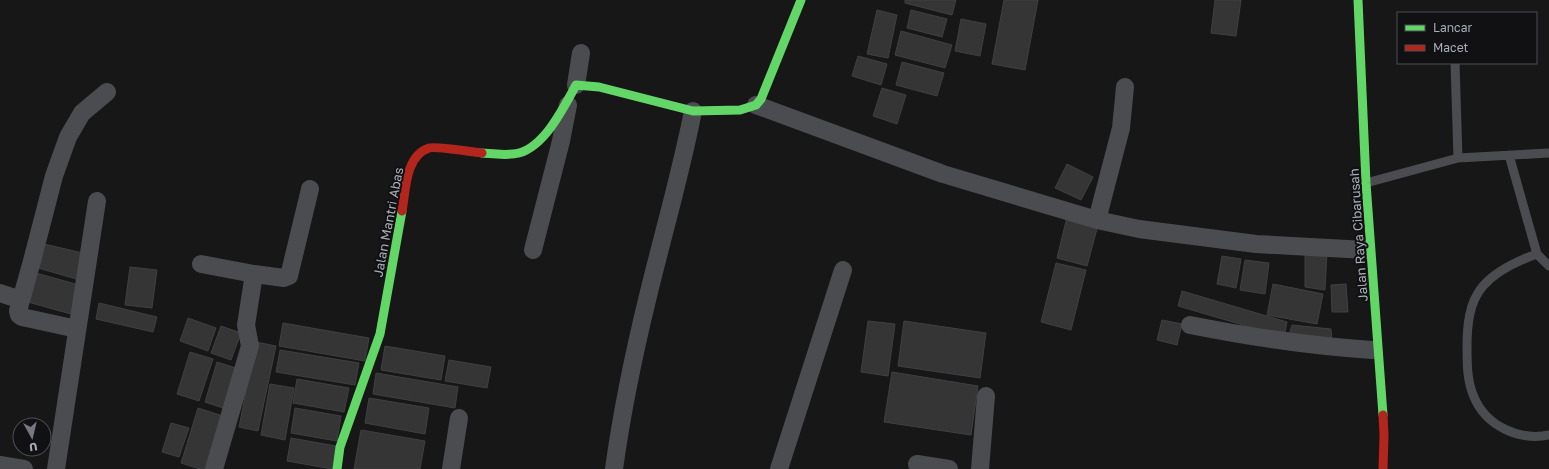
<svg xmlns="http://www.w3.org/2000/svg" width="1549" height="469" font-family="'Golos Text',sans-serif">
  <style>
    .building { fill: #353536; stroke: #3f4043 }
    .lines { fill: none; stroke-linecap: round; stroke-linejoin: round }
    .lane { stroke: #4b4c50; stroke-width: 9 }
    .street { stroke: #4b4c50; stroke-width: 18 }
    .fast { stroke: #63d668; stroke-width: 9 }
    .jam { stroke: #b3261e; stroke-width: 9 }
    .labels { text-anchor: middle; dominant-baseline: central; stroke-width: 4; stroke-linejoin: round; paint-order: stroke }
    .street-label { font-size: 13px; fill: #a8adb8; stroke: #111113 }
  </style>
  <rect width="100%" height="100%" fill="#171717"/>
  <path class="building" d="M905,0H956L952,15L905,3Z
    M1004,0H1038L1025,70L992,64Z
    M1215,0H1241L1236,36L1211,33Z
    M877,10L897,15L888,58L867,54Z
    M911,10L947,19L942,37L907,28Z
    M961,19L986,24L980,56L955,51Z
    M901,31L952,45L945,68L895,55Z
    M858,56L887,64L881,85L852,76Z
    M902,62L944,73L937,96L896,85Z
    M882,88L906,95L897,124L873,116Z
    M1067,164L1093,177L1081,200L1055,188Z
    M1067,217L1098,225L1087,266L1057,258Z
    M44,244L87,254L80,280L38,268Z
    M1327,252L1325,290L1305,287V255Z
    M1222,256L1241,259L1236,288L1217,284Z
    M1245,260L1269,263L1265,294L1240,290Z
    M1056,263L1086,270L1071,330L1041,322Z
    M130,267L157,270L152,308L125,305Z
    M36,273L79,285L71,314L28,302Z
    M1273,284L1323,294L1317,324L1267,315Z
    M1346,284L1348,312H1332L1331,285Z
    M1182,291L1287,322L1284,337L1178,306Z
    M99,303L157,317L153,332L96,319Z
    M188,318L216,328L208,351L180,341Z
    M1162,320L1182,324L1177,345L1157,340Z
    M868,321L895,324L888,376L861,372Z
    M904,321L986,333L980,378L898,366Z
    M283,323L369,338L365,361L279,346Z
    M1292,325L1331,329L1332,344L1288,338Z
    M221,326L241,333L231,360L211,353Z
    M256,342L276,346L258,431L239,427Z
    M385,346L445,356L441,380L381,370Z
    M280,350L359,363L355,385L276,372Z
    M190,352L213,359L199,401L177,394Z
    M449,360L491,367L487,388L445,381Z
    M217,362L239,369L226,409L205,402Z
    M892,372L978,386L971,435L884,422Z
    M376,373L458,387L455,408L373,394Z
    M297,379L349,388L344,412L293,403Z
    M270,384L294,388L285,440L261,435Z
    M369,398L429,408L425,434L365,423Z
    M198,408L223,416L206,469H200L181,463Z
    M295,408L341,416L337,441L291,433Z
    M171,423L189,428L179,457L162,452Z
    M361,430L425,441L420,469H354Z
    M291,438L336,446L332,469L287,461Z"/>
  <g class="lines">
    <path class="lane" d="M1455,63L1458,158
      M1509,155L1537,254L1549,266
      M1366,183L1458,158L1549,153
      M1537,254C1517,261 1497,270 1483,286C1469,302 1467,326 1467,347C1467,364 1467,381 1474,397C1486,426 1519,441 1549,435"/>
    <path class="street" d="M576,85L581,53
      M756,105L943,174L1097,220L1139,229L1256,244L1366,250
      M1097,220L1121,128L1125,87
      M533,250L561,141L568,105
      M201,264L254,274L246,325L250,346L214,469
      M254,274L284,278L289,276L310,189
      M0,293L21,300
      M1190,325C1250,337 1311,346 1372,350
      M77,329L22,317L19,315L18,311L32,261L54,176L68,137L82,113L107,92
      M917,464L949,469
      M0,465L24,469
      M56,469L97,201
      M451,469L459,418
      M614,469C622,411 634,353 648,296C663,234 681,173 693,111
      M779,469L843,270
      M980,469L986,396"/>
    <path class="fast" d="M1358,0L1366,183L1383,415
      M482,153C495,154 507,156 519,153C545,146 564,107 576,85L599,87L693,111L740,110L756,105L761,99L801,0
      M337,469L340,447L380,334L402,211"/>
    <path class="jam" d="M402,211C406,190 405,156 429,148C435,146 473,152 482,153
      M1383,415L1384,435L1383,469"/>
  </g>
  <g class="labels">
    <g class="street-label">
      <text transform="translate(388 222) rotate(-79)">Jalan Mantri Abas</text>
      <text transform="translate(1358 235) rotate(-94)">Jalan Raya Cibarusah</text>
    </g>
  </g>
  <rect x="1397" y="12" width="140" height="52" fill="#111113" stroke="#4d4f55"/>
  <rect x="1405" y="25" width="20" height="6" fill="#63d668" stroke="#4d4f55"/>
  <text x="1433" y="32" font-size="12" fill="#a8adb8">Lancar</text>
  <rect x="1405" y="45" width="20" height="6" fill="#b3261e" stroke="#4d4f55"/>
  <text x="1433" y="52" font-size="12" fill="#a8adb8">Macet</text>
  <g transform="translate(32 437) rotate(172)"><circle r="19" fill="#111113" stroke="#4d4f55"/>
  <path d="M0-3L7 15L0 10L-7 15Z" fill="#757880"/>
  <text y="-6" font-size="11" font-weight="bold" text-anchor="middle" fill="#a8adb8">U</text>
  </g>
</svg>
